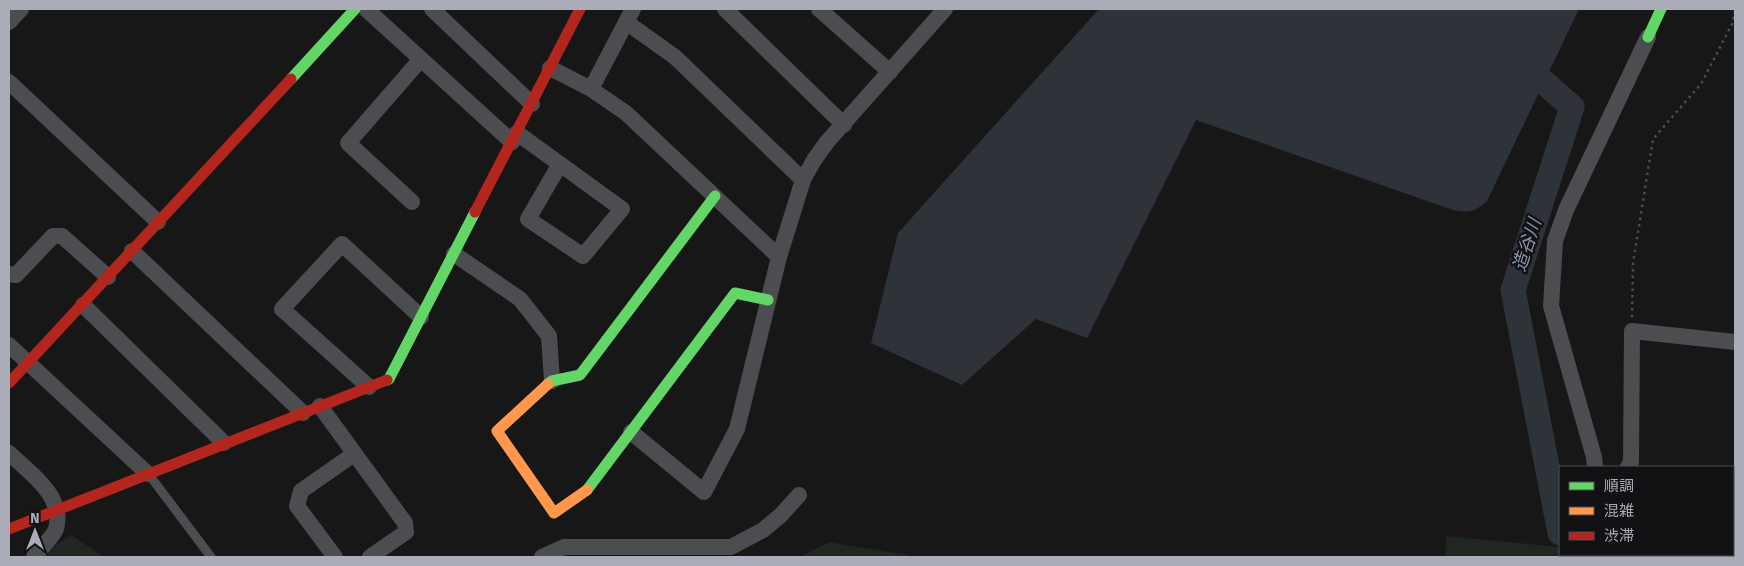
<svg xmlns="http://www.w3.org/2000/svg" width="1744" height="566" font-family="'Fira Sans','Noto Sans JP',sans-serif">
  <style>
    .green { fill: #202621 }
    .water { fill: #2e333a }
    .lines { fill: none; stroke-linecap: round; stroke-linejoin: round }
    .river { stroke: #2e333a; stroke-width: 25 }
    .path { stroke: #4d4e51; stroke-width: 2.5; stroke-dasharray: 2.5 4; stroke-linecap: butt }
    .lane { stroke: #4c4d50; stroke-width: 9 }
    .street { stroke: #4c4d50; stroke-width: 16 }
    .fast { stroke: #63d668; stroke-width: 11 }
    .slow { stroke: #ff974d; stroke-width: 11 }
    .jam { stroke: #b3261e; stroke-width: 11 }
    .labels { text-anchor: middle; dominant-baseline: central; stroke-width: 5; stroke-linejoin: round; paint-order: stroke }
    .water-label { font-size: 18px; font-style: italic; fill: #8597ae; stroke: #121113 }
  </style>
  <rect width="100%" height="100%" fill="#171717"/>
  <path class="green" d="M71,535L104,557H38Z
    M1446,536L1560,547V555H1574L1576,557H1445Z
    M829,542L908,555L911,557H800Z"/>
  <path class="water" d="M1099,9H1579L1487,201C1475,212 1469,213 1453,210L1196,120L1087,338L1036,319L962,385L871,343L898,233Z"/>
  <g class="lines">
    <path class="river" d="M1519,60L1572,107L1513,290L1560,533
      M1602,555L1606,557"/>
    <path class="path" d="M1632,317L1633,263L1653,139L1701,84L1732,24L1735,11"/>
    <path class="lane" d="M150,476L211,557"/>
    <path class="street" d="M366,9L512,142
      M432,9L532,104
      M725,9L844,125
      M819,9L890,72
      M9,22L21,9
      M626,22L675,57L803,180
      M550,68L591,89L626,113L779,257
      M9,82L158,222
      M591,89L633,9
      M517,133L622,209L583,256L528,219L560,164
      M412,202L348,143L421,59
      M132,251L303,413
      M454,254L520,299L549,336L552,381
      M9,274L16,275L53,236H62L108,277
      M83,305L224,443
      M9,345L148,474
      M369,387L282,309L342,244L421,317
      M320,406L405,523L406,532L370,557
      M631,432L704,492L737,429L779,257L803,180L814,160L827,142L945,9
      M9,453C30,473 65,496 56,529C53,537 39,550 34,557
      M1595,467L1594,457L1551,306L1555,241L1566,210L1648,37
      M1628,467L1631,462L1632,331L1735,342
      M335,557L297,506L301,491L354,454
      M542,557L564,547H731L763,530L781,515L799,495
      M1592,557V555"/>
    <path class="fast" d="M1648,37L1661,9
      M291,79L355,9
      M387,380L389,379L475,212
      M548,384L552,381L580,375L715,196
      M587,490L735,293L768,300"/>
    <path class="slow" d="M548,384L497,431L554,513L587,490"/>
    <path class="jam" d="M475,212L580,9
      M9,383L291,79
      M9,529L387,380"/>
  </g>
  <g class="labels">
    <g class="water-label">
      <text transform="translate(1527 245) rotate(-72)">造谷川</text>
    </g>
  </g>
  <rect width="1744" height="566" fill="none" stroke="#aaadb7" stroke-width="20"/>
  <rect x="1559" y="466" width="175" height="90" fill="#121113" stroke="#4f4f55"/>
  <rect x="1569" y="482" width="25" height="8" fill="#63d668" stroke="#4f4f55"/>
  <text x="1604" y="491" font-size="15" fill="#aaadb7">順調</text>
  <rect x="1569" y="507" width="25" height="8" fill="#ff974d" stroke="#4f4f55"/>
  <text x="1604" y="516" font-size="15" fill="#aaadb7">混雑</text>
  <rect x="1569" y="532" width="25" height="8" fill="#b3261e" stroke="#4f4f55"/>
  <text x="1604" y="541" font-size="15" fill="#aaadb7">渋滞</text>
  <g transform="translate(35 531)" stroke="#121113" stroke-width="4" paint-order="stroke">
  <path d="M0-4L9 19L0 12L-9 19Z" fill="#aaadb7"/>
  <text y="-8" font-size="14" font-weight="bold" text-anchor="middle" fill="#aaadb7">N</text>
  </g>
</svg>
